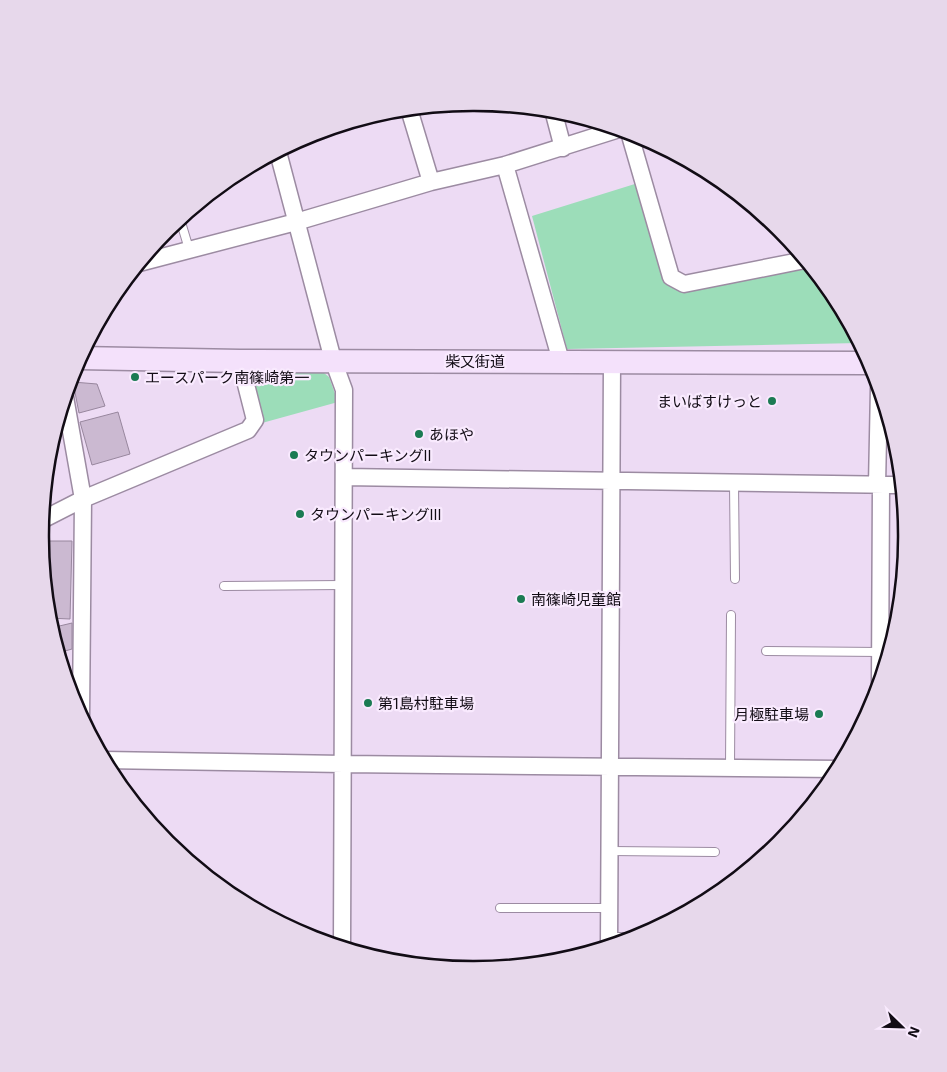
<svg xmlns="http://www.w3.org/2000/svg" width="947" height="1072" font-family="'Exo 2','Noto Sans JP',sans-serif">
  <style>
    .green { fill: #9cddb9 }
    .building { fill: #cbb9d1; stroke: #98879e }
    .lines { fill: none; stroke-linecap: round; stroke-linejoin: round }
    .service-casing { stroke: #9c8ba2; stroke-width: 10 }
    .minor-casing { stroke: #9c8ba2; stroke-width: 19 }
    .secondary-casing { stroke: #9c8ba2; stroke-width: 25 }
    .service { stroke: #fff; stroke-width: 8 }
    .minor { stroke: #fff; stroke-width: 16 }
    .secondary { stroke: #f4e1fb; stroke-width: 22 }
    .poi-dot { fill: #1b7b53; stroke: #f9eafe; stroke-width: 2 }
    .labels { text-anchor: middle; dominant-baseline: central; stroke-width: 4.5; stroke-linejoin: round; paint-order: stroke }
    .street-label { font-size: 15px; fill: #120c15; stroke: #f9eafe }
    .poi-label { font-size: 15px; fill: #120c15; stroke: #f9eafe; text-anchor: start }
    .rim { fill: none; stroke: #120c15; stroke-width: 2.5 }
  </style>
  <rect width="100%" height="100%" fill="#eddbf4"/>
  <path class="green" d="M638,183L665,282L810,266L834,295L859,343L567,349L532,216Z
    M249,371L324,373L329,377L338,402L262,423Z"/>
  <path class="building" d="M73,382L97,384L105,406L79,413Z
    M118,412L130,454L92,465L80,422Z
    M40,541H72L70,619L48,618Z
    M72,623V649L58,653L51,628Z"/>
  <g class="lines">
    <g class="service-casing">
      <path id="service" d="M180,219L189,249
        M734,483L735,579
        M224,586L342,585
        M766,651L880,652
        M730,767L731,615
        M610,851L715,852
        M500,908H609
        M609,937H636"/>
    </g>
    <g class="minor-casing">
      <path id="minor" d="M409,109L431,182
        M553,110L563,148
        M629,132L671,277L684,284L805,260
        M278,152L333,360L344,390L342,947
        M505,165L561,361
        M139,263L296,222L431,182L505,165L619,129
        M65,397L83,499L81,717
        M344,477L902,485
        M877,485L879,388
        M42,520L83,499L248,430L255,420L240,361
        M880,683L881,485
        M104,760L343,764L838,769
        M609,946L612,363"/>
    </g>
    <g class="secondary-casing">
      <path id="secondary" d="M79,358L240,361L870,363"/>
    </g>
    <use href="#service" class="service"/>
    <use href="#minor" class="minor"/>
    <use href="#secondary" class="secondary"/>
  </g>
  <g class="poi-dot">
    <circle cx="135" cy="377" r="5"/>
    <circle cx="772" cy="401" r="5"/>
    <circle cx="419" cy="434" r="5"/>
    <circle cx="294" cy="455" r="5"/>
    <circle cx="300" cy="514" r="5"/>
    <circle cx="521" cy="599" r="5"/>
    <circle cx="368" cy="703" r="5"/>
    <circle cx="819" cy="714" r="5"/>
  </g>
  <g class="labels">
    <g class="street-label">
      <text x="475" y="361">柴又街道</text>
    </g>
    <g class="poi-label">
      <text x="145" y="377">エースパーク南篠崎第一</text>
      <text x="762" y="401" text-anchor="end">まいばすけっと</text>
      <text x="429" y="434">あほや</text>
      <text x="304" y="455">タウンパーキングII</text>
      <text x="310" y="514">タウンパーキングIII</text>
      <text x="531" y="599">南篠崎児童館</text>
      <text x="378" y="703">第1島村駐車場</text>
      <text x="809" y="714" text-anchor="end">月極駐車場</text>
    </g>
  </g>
  <path d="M0 0H947V1072H0ZM473 111H474A424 424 0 0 1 898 535V537A424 424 0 0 1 474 961H473A424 424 0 0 1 49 537V535A424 424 0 0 1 473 111Z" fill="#e7d8eb" fill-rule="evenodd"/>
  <path class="rim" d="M473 111H474A424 424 0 0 1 898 535V537A424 424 0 0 1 474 961H473A424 424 0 0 1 49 537V535A424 424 0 0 1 473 111Z"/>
  <g transform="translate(902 1027) rotate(113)" stroke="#f9eafe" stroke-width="4" paint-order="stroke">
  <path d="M0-4L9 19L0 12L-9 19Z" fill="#120c15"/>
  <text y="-8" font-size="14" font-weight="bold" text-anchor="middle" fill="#120c15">N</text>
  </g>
</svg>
